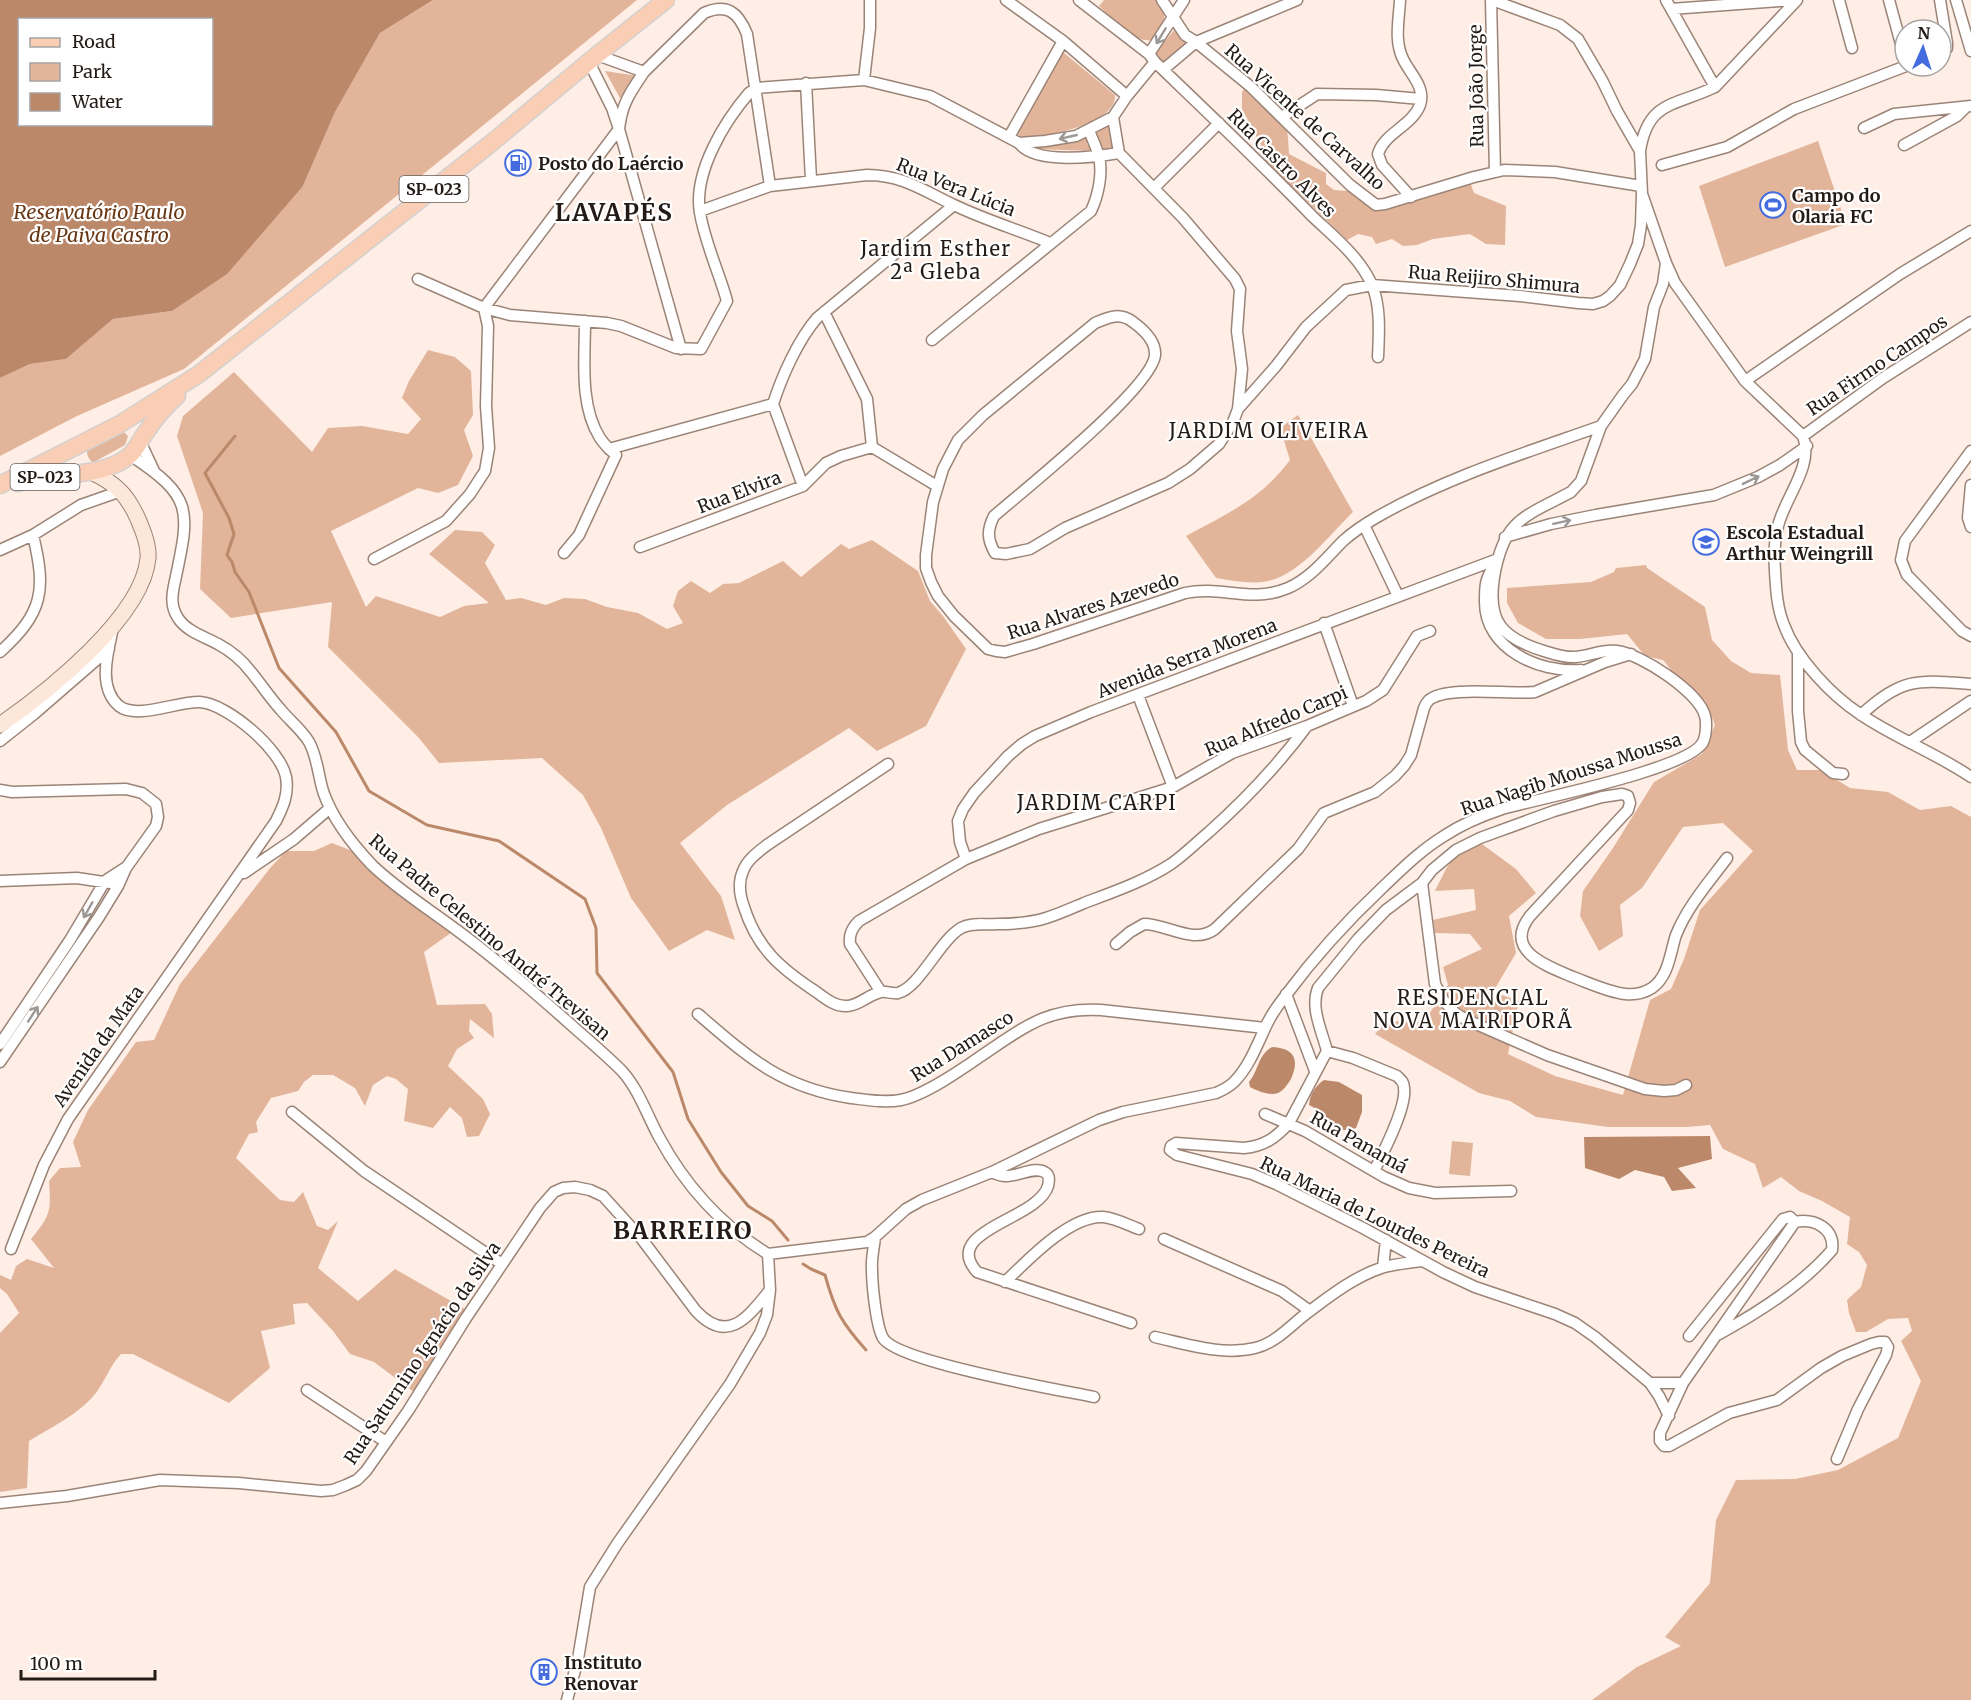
<svg xmlns="http://www.w3.org/2000/svg" width="1971" height="1700" font-family="Merriweather,serif">
  <style>
    .green { fill: #e2b59b }
    .water { fill: #bc886a; fill-rule: evenodd }
    .lines { fill: none; stroke-linecap: round; stroke-linejoin: round }
    .stream { stroke: #bc886a; stroke-width: 3 }
    .minor-casing { stroke: #9b8477; stroke-width: 13 }
    .secondary-casing { stroke: #9b8477; stroke-width: 17 }
    .primary-casing { stroke: #d3d1d0; stroke-width: 19 }
    .minor { stroke: #fff; stroke-width: 10 }
    .secondary { stroke: #fde7da; stroke-width: 15 }
    .primary { stroke: #faceb4; stroke-width: 16 }
    .oneway { stroke: #9c9896 }
    .labels { text-anchor: middle; dominant-baseline: central; stroke-width: 4.5; stroke-linejoin: round; paint-order: stroke }
    .shield { fill: #fff; stroke: #665f5c; stroke-width: 1.5 }
    .shield-label { font-size: 16px; font-weight: bold; fill: #241b16 }
    .street-label { font-size: 18px; fill: #241b16; stroke: #fff }
    .poi-label { font-size: 18px; font-weight: bold; fill: #241b16; stroke: #fff; text-anchor: start }
    .water-label { font-size: 20px; font-style: italic; fill: #693714; stroke: #fff }
    .neighbourhood-label { font-size: 20px; letter-spacing: 1.5px; fill: #241b16; stroke: #fff }
    .district-label { font-size: 24px; font-weight: bold; letter-spacing: 1.5px; fill: #241b16; stroke: #fff }
  </style>
  <rect width="100%" height="100%" fill="#feeee5"/>
  <path class="green" d="M433,0H637L184,369L77,416L0,456V378L30,364L66,359L113,319L172,311L303,186L335,112L380,33Z
    M1104,0H1159C1168,16 1165,28 1151,40C1132,43 1112,18 1099,6Z
    M1175,29L1188,42C1178,47 1173,57 1164,64L1154,54Z
    M1060,52L1064,53L1115,95C1117,125 1044,136 1022,139L1018,134V128Z
    M605,71L638,76L620,98Z
    M1246,87L1287,125L1289,154L1326,173V184L1334,190L1347,191L1351,188L1371,204L1470,182L1474,193L1506,206L1505,245L1486,244L1470,234L1433,239L1417,245L1403,246L1392,239L1376,244L1372,237L1358,234L1347,240L1266,162L1262,147L1242,109V92Z
    M1112,120L1114,149L1104,150L1098,149L1094,130Z
    M1087,135V144L1094,151L1034,149L1030,145Z
    M1818,141L1846,224L1725,267L1699,186Z
    M428,350L455,357L471,371L473,415L464,430L473,456L458,485L438,493L418,488L331,531L366,607L376,596L440,617L464,606L489,603L429,554L455,530L482,532L495,545L485,563L506,600L521,598L546,605L564,598L585,599L607,607L638,613L667,629L683,623L673,606L678,591L691,581L710,593L723,584L739,583L783,561L801,577L841,544L849,549L872,540L918,571L930,601L943,616L966,649L926,726L877,751L849,728L727,805L680,843L721,896L735,940L707,930L669,951L631,898L601,828L583,795L542,758L439,763L419,738L328,647L332,602L231,618L200,589L203,513L177,436L183,416L234,372L312,452L328,428L362,426L408,434L421,419L402,398L409,381Z
    M1298,415L1353,512C1329,535 1297,579 1262,582C1247,584 1231,580 1216,578L1186,536C1227,514 1261,499 1290,460L1280,428Z
    M122,430L128,436L125,445L96,461L92,462C87,457 86,453 88,446Z
    M1646,565L1647,568L1705,607L1712,640L1731,661L1751,673L1780,675L1788,750L1797,770H1821L1850,788L1888,792L1920,810L1951,806L1971,817V1700H1592L1637,1667L1681,1646L1665,1637L1710,1583L1716,1520L1736,1480L1795,1479L1838,1470L1898,1438L1921,1381L1901,1341L1912,1331L1908,1318L1888,1319L1866,1332H1856L1849,1313L1847,1300L1861,1287L1867,1265L1859,1252L1847,1244L1850,1217L1822,1201L1799,1191L1781,1177L1763,1188L1755,1164L1723,1149L1710,1125L1687,1127H1608L1536,1117L1510,1101L1479,1093L1375,1034L1386,1021L1424,1022L1448,985L1443,967L1482,949L1470,934L1435,933L1433,920L1476,910L1474,889L1435,891C1450,862 1450,854 1482,844L1516,869L1536,893L1509,916L1516,953L1493,992L1519,1001L1508,1054L1555,1076L1623,1095L1650,1000L1671,989L1684,959L1700,910L1753,851L1723,823L1683,827L1642,888L1620,905L1623,936L1599,951L1580,916L1583,891L1613,848L1654,782L1702,754L1715,725L1705,701L1680,681L1663,660L1645,656L1627,634L1580,639H1546L1518,623L1507,603V588L1591,582L1614,572L1616,568Z
    M332,843L350,850L388,883L455,930L424,952L437,1005L485,1004L492,1014L494,1038L470,1019L469,1031L474,1038L457,1049L448,1066L483,1099L490,1114L479,1136L467,1137L462,1118L450,1107L433,1128L404,1121L408,1089L396,1079L387,1076L373,1085L365,1106L355,1088L333,1075H313L304,1082L298,1091L271,1098L256,1122L258,1132L249,1134L236,1158L280,1200L294,1202L303,1192L317,1226L328,1230L338,1221L318,1268L358,1301L395,1269L465,1309L414,1392L374,1362L350,1354L333,1331L307,1303L293,1304L295,1324L261,1331L270,1368L229,1403L133,1354H121C110,1366 107,1377 98,1390C82,1413 53,1426 29,1441L27,1488L0,1492V1333L19,1313L7,1294L0,1288V1275L11,1280L16,1266L27,1259L54,1268L31,1239C51,1215 51,1211 49,1181L60,1168L81,1167L73,1142L88,1110L136,1042L154,1040L180,984L271,867L286,851H314Z
    M1452,1141L1473,1143L1470,1176L1449,1174Z"/>
  <path class="water" d="M0,0H433L380,33L335,112L303,186L227,274L172,311L113,319L66,359L30,364L0,378ZM20,20H212V124H20Z
    M1272,1047C1294,1048 1300,1059 1291,1079C1288,1084 1283,1091 1278,1093C1269,1096 1258,1091 1250,1087L1249,1082C1259,1070 1257,1056 1272,1047Z
    M1324,1080L1339,1082L1362,1095V1112L1356,1128C1331,1137 1329,1114 1309,1105C1310,1094 1315,1086 1324,1080Z
    M1710,1136L1712,1159L1678,1168L1696,1188L1672,1191L1664,1177L1635,1170L1619,1179L1585,1168L1584,1137Z"/>
  <g class="lines">
    <path class="stream" d="M235,436L205,473L229,518L234,534L227,555L232,562L235,572L249,592L279,668L336,732L369,791L427,825L499,841L585,899L596,928L597,973L673,1072L688,1119L721,1172L748,1206L772,1221L788,1240
      M803,1264L811,1269L825,1275C835,1311 841,1322 866,1350"/>
    <g class="minor-casing">
      <path id="minor" d="M1006,0L1063,41L1127,96
        M1079,0L1149,54L1155,62
        M1162,0L1185,35L1196,42L1251,87L1350,185L1376,205L1385,204L1474,177L1504,170L1555,172L1641,186
        M1400,0C1399,20 1394,41 1403,59C1410,74 1426,87 1420,105C1412,126 1384,133 1378,154L1382,165L1411,197
        M1491,0L1495,172
        M1492,0L1560,25L1578,39L1602,80L1617,111L1640,151L1642,194L1666,263L1675,283L1745,381L1803,436C1814,466 1785,497 1778,526C1774,541 1774,556 1775,571C1776,589 1777,608 1784,625C1796,658 1831,695 1860,714C1895,738 1936,753 1971,777
        M1666,0L1715,87
        M1839,0L1852,48
        M1889,0L1901,44
        M1940,0L1947,43V48L1941,53
        M1956,0L1971,51
        M1671,9L1793,0
        M1149,54L1184,0
        M597,55L644,72L704,13C727,3 738,12 747,34L770,186
        M589,62L612,108L619,129L681,349
        M1164,69L1196,42L1297,0
        M864,80L870,28V0
        M806,83L811,180
        M1113,117L1119,153
        M1282,117L1317,94L1376,95L1421,99
        M1864,128L1894,114L1971,106
        M1009,137L1063,41
        M1019,143C1035,165 1095,157 1119,153
        M1904,145L1957,116L1965,108
        M1640,151C1648,100 1676,106 1715,87L1797,0
        M1119,153L1183,218L1235,279L1240,289L1237,331L1242,369L1238,409
        M1662,165L1727,147L1794,109L1906,66
        M1154,188L1219,123
        M700,211L770,186L867,175C903,175 924,191 954,205C985,220 1019,230 1050,243
        M418,279L484,308L510,315L607,323L621,326L676,348L701,349L727,301C719,272 705,243 700,213C693,173 724,122 749,93L756,88L864,80L930,96L1019,143L1045,141L1076,136L1113,117L1127,96L1155,62C1208,113 1261,163 1312,216C1333,236 1360,257 1372,285C1381,307 1379,333 1378,357
        M824,312L867,399L872,447L937,486
        M932,340L1091,211C1098,196 1103,174 1099,157C1097,148 1092,139 1089,130
        M1745,381L1900,274L1971,231
        M773,404C782,376 798,340 817,318L954,205
        M773,404L803,486
        M1601,426C1525,453 1447,477 1377,517C1365,524 1353,532 1343,541C1326,558 1311,578 1288,588C1250,604 1222,585 1185,593L1033,644L1005,652L996,651L988,649L954,616L938,596L931,582L926,568V555L933,502L943,469L958,440L983,415L1095,323C1109,317 1120,312 1133,322C1144,330 1156,341 1155,355C1152,388 1024,490 994,516C987,530 987,539 995,553L1006,554L1030,549L1065,528L1168,483L1190,469L1219,444L1233,422L1238,409L1276,366L1306,327L1346,290L1372,285L1520,296L1578,303L1593,304L1603,301L1610,296L1620,285L1630,264L1638,244L1641,225L1642,194
        M1803,436L1883,378L1971,322
        M140,441L154,471
        M609,449L773,404
        M1971,451L1905,541L1901,560L1907,575L1962,631L1971,636
        M130,455C194,497 190,510 175,581C172,594 170,606 178,618C186,631 205,637 218,644C231,651 242,660 251,672C261,684 270,698 281,710C290,721 302,730 309,742C318,758 318,777 324,794C334,821 353,845 372,865C398,890 429,909 458,931C500,962 539,996 578,1031C593,1044 608,1057 622,1071C639,1090 647,1115 659,1137C685,1185 720,1225 768,1254
        M1971,485L1968,518L1971,527
        M1364,525L1398,596
        M1505,537L1551,524L1596,515L1714,495L1758,477L1780,465L1807,446
        M640,547L803,486L826,463L841,456L872,447
        M0,550L33,535L81,505L121,491
        M564,553L579,535L616,455C610,450 604,444 600,438C579,405 585,358 585,321
        M374,559L446,521L470,494L485,471L489,448L486,406L488,326L484,308L619,129C622,103 630,93 644,72
        M1494,566C1485,579 1485,586 1485,602C1485,649 1539,673 1581,670
        M1324,623L1353,706
        M0,652C44,612 46,590 33,535
        M1798,653V711L1801,742L1805,750L1833,773L1843,774
        M1138,695L1173,787
        M1861,715C1902,677 1918,680 1971,684
        M0,741L34,714L109,649
        M1910,742L1971,701
        M888,764L767,845C758,852 747,860 743,871C738,882 740,896 744,907C757,948 780,968 815,991C825,998 835,1007 847,1006C859,1006 869,994 881,992C886,991 892,994 898,993C920,987 939,941 961,928C972,922 985,925 997,924C1013,924 1030,923 1046,918C1059,914 1072,908 1084,903C1113,892 1145,881 1171,864C1184,855 1197,842 1209,832C1246,799 1278,765 1307,726
        M0,790L12,792L126,789L142,793L156,804L158,817L156,826L126,868L118,886L99,917L0,1062
        M966,859L960,842L958,821L963,809L974,793L1008,756L1022,744L1035,736L1091,712L1498,559
        M244,873L294,839L330,808
        M0,881L77,878L110,883
        M1422,883L1435,984L1444,1001L1456,1014L1467,1020L1547,1055L1645,1089L1664,1091L1676,1090L1686,1085
        M1116,944L1130,932L1144,924C1167,924 1194,945 1215,929L1298,849L1324,813L1375,792L1395,776L1404,766L1411,755L1424,708C1425,705 1427,702 1429,700C1447,685 1511,695 1535,692L1605,662L1631,654
        M881,992L850,944C849,934 852,928 859,921L966,859L1039,829L1173,787L1232,753L1307,726L1366,701L1383,690L1417,636L1430,631
        M1286,994L1315,1071
        M698,1014C749,1058 782,1088 851,1098C868,1100 885,1103 901,1100C925,1095 961,1070 981,1056C1023,1028 1047,1007 1101,1010L1265,1028
        M0,1044L70,940L105,881L125,868
        M1327,1051L1353,1058L1397,1076C1401,1080 1404,1082 1404,1088C1407,1107 1383,1153 1374,1171
        M292,1112L364,1171L502,1264
        M1265,1114L1305,1131L1384,1177L1409,1188L1435,1193L1511,1191
        M992,1172C996,1174 1000,1176 1005,1176C1017,1177 1036,1165 1046,1173C1050,1176 1049,1181 1048,1186C1038,1220 940,1230 977,1272L1131,1323
        M1795,1222L1683,1383L1660,1433V1441L1664,1446H1669L1729,1413L1777,1400L1821,1368L1842,1356L1871,1344L1879,1342H1885L1888,1347L1886,1355L1858,1409L1837,1459
        M875,1237C874,1248 871,1259 872,1269C872,1284 876,1326 883,1338C897,1362 1060,1390 1094,1397
        M1164,1239L1282,1291L1310,1311
        M11,1249L44,1165L68,1119L276,821C283,807 289,794 286,777C281,750 228,704 200,702C178,701 137,720 119,706C97,687 108,652 113,628
        M768,1254L867,1242L875,1237L906,1209L922,1200L992,1172L1099,1120L1123,1112L1216,1093C1223,1090 1229,1087 1234,1082C1249,1067 1257,1045 1266,1026C1271,1015 1278,1005 1286,995C1315,956 1347,921 1382,888C1402,869 1421,850 1444,836C1462,824 1481,816 1502,809C1536,799 1690,769 1703,742C1706,736 1707,723 1705,716C1699,692 1641,654 1617,651C1602,649 1590,656 1575,657C1565,658 1554,654 1544,651C1502,638 1487,622 1494,577C1504,519 1524,517 1571,492L1581,481L1601,426L1623,395L1632,384L1645,359L1654,307L1663,284L1666,263
        M1383,1267L1386,1240
        M1005,1282C1027,1261 1070,1215 1103,1217C1115,1218 1128,1225 1139,1229
        M1689,1336L1783,1219L1790,1217L1795,1222C1814,1218 1835,1228 1832,1250C1802,1285 1759,1312 1719,1334
        M1155,1337C1186,1344 1223,1356 1255,1348C1276,1343 1290,1326 1307,1313C1330,1296 1354,1277 1381,1268C1394,1264 1408,1263 1422,1261
        M1650,1383H1683
        M307,1390L386,1442
        M1669,1416L1659,1396L1650,1383L1595,1337L1575,1323L1555,1314L1475,1287L1443,1272L1363,1228L1276,1184L1252,1174L1177,1155L1170,1150L1171,1146L1176,1143L1244,1148C1264,1146 1276,1138 1289,1123L1327,1051C1322,1031 1310,1008 1318,988L1358,939L1386,910L1422,883L1432,870L1456,850L1480,838L1554,811L1602,797L1622,794L1628,796L1630,803L1628,810L1530,916C1503,951 1547,966 1573,977C1589,983 1608,992 1625,994C1634,995 1644,993 1652,988C1669,976 1670,953 1676,935C1687,907 1709,882 1727,858
        M0,1503L67,1496L160,1480L239,1483L321,1491L333,1490L346,1485L357,1480L366,1471L408,1411L466,1318L540,1208L554,1192L563,1188L575,1187L590,1190L603,1196L641,1238L696,1311C728,1345 748,1317 770,1290
        M567,1700L578,1659L590,1587L617,1544L730,1384L760,1333L767,1315L770,1290L768,1254"/>
    </g>
    <g class="secondary-casing">
      <path id="secondary" d="M0,725C46,693 143,617 148,558C149,545 143,531 138,519C127,494 115,483 91,472"/>
    </g>
    <g class="primary-casing">
      <path id="primary" d="M18,483C49,473 108,478 131,454C136,449 140,441 144,435C154,420 164,407 177,396
        M0,485L120,424L199,374L489,145L597,55L666,0"/>
    </g>
    <use href="#minor" class="minor"/>
    <use href="#secondary" class="secondary"/>
    <use href="#primary" class="primary"/>
  </g>
  <defs><path id="oneway-shaft" d="M-6 0H5M1.5-3L5.5 0L1.5 3" fill="none" stroke-width="1.6" stroke-linecap="round" stroke-linejoin="round" transform="scale(1.5)"/></defs>
  <g class="oneway">
    <use href="#oneway-shaft" transform="translate(1161 36) rotate(121)"/>
    <use href="#oneway-shaft" transform="translate(1068 137) rotate(167)"/>
    <use href="#oneway-shaft" transform="translate(1751 480) rotate(-26)"/>
    <use href="#oneway-shaft" transform="translate(1562 522) rotate(-12)"/>
    <use href="#oneway-shaft" transform="translate(88 910) rotate(120)"/>
    <use href="#oneway-shaft" transform="translate(33 1014) rotate(-57)"/>
  </g>
  <defs>
    <g id="fuel-ring" transform="scale(1.35)"><circle r="9.5" fill="#fff" stroke="#456cde" stroke-width="1.5"/><path d="M-5.5-6h7V0h2V4h1.3V-2.5L3-4.5l.8-.8L6-3V5H2.5V1h-1V6h-7ZM-4.2-4.7v3.2H.2V-4.7Z" fill="#456cde"/></g>
    <g id="stadium-ring" transform="scale(1.35)"><circle r="9.5" fill="#fff" stroke="#456cde" stroke-width="1.5"/><path d="M0-5a6.5 5 0 1 0 0 10a6.5 5 0 1 0 0-10ZM-3.5-1.8h7v3.6h-7Z" fill="#456cde"/></g>
    <g id="school-ring" transform="scale(1.35)"><circle r="9.5" fill="#fff" stroke="#456cde" stroke-width="1.5"/><path d="M0-5L7-2L0 1L-7-2ZM-4 1L0 2.5L4 1V4Q0 6-4 4Z" fill="#456cde"/></g>
    <g id="building-ring" transform="scale(1.35)"><circle r="9.5" fill="#fff" stroke="#456cde" stroke-width="1.5"/><path d="M-4-6H4V6H1V3H-1V6H-4ZM-2.5-4.3h1.7v1.8h-1.7ZM.8-4.3h1.7v1.8H.8ZM-2.5-1h1.7V.8h-1.7ZM.8-1h1.7V.8H.8Z" fill="#456cde"/></g>
  </defs>
  <g fill-rule="evenodd">
    <use href="#fuel-ring" x="518" y="163"/>
    <use href="#stadium-ring" x="1773" y="205"/>
    <use href="#school-ring" x="1706" y="542"/>
    <use href="#building-ring" x="544" y="1672"/>
  </g>
  <g class="labels">
    <g class="shield">
      <rect x="399.5" y="176" width="69" height="26" rx="4.5"/>
      <rect x="10.5" y="464" width="69" height="26" rx="4.5"/>
    </g>
    <g class="shield-label">
      <text x="434" y="189">SP-023</text>
      <text x="45" y="477">SP-023</text>
    </g>
    <g class="street-label">
      <text transform="translate(1476 86) rotate(-91)">Rua João Jorge</text>
      <text transform="translate(1305 117) rotate(42)">Rua Vicente de Carvalho</text>
      <text transform="translate(1282 163) rotate(45)">Rua Castro Alves</text>
      <text transform="translate(956 187) rotate(22)">Rua Vera Lúcia</text>
      <text transform="translate(1494 279) rotate(5)">Rua Reijiro Shimura</text>
      <text transform="translate(1877 365) rotate(-34)">Rua Firmo Campos</text>
      <text transform="translate(739 492) rotate(-21)">Rua Elvira</text>
      <text transform="translate(1093 606) rotate(-18)">Rua Alvares Azevedo</text>
      <text transform="translate(1187 658) rotate(-21)">Avenida Serra Morena</text>
      <text transform="translate(1276 721) rotate(-23)">Rua Alfredo Carpi</text>
      <text transform="translate(1571 774) rotate(-18)">Rua Nagib Moussa Moussa</text>
      <text transform="translate(490 937) rotate(40)">Rua Padre Celestino André Trevisan</text>
      <text transform="translate(98 1046) rotate(-55)">Avenida da Mata</text>
      <text transform="translate(962 1046) rotate(-32)">Rua Damasco</text>
      <text transform="translate(1359 1142) rotate(29)">Rua Panamá</text>
      <text transform="translate(1375 1217) rotate(26)">Rua Maria de Lourdes Pereira</text>
      <text transform="translate(422 1353) rotate(-56)">Rua Saturnino Ignácio da Silva</text>
    </g>
    <g class="poi-label">
      <text x="538" y="163">Posto do Laércio</text>
      <text x="1792" y="195">Campo do<tspan x="1792" dy="21">Olaria FC</tspan></text>
      <text x="1726" y="532">Escola Estadual<tspan x="1726" dy="21">Arthur Weingrill</tspan></text>
      <text x="564" y="1662">Instituto<tspan x="564" dy="21">Renovar</tspan></text>
    </g>
    <g class="water-label">
      <text x="99" y="211">Reservatório Paulo<tspan x="99" dy="23">de Paiva Castro</tspan></text>
    </g>
    <g class="neighbourhood-label">
      <text x="936" y="248">Jardim Esther<tspan x="936" dy="23">2ª Gleba</tspan></text>
      <text x="1269" y="430">JARDIM OLIVEIRA</text>
      <text x="1097" y="802">JARDIM CARPI</text>
      <text x="1473" y="997">RESIDENCIAL<tspan x="1473" dy="23">NOVA MAIRIPORÃ</tspan></text>
    </g>
    <g class="district-label">
      <text x="614" y="212">LAVAPÉS</text>
      <text x="683" y="1230">BARREIRO</text>
    </g>
  </g>
  <rect x="18" y="18" width="195" height="108" fill="#ffffff" stroke="#a7a4a2" stroke-width="1.5"/>
  <rect x="30" y="38" width="30" height="9" fill="#faceb4" stroke="#a7a4a2" stroke-width="1.5"/>
  <text x="72" y="48" font-size="18" fill="#241b16">Road</text>
  <rect x="30" y="63" width="30" height="18" fill="#e2b59b" stroke="#a7a4a2" stroke-width="1.5"/>
  <text x="72" y="78" font-size="18" fill="#241b16">Park</text>
  <rect x="30" y="93" width="30" height="18" fill="#bc886a" stroke="#a7a4a2" stroke-width="1.5"/>
  <text x="72" y="108" font-size="18" fill="#241b16">Water</text>
  <g transform="translate(1923 48) rotate(3)"><circle r="28" fill="#ffffff" stroke="#a7a4a2" stroke-width="1.5"/>
  <path d="M0-4.5L10 22L0 15L-10 22Z" fill="#456cde"/>
  <text y="-9" font-size="16" font-weight="bold" text-anchor="middle" fill="#241b16">N</text>
  </g>
  <path d="M21 1670v9h134v-9" fill="none" stroke="#241b16" stroke-width="3"/>
  <text x="30" y="1670" font-size="18" fill="#241b16" stroke="#ffffff" stroke-width="4.5" paint-order="stroke">100 m</text>
</svg>
